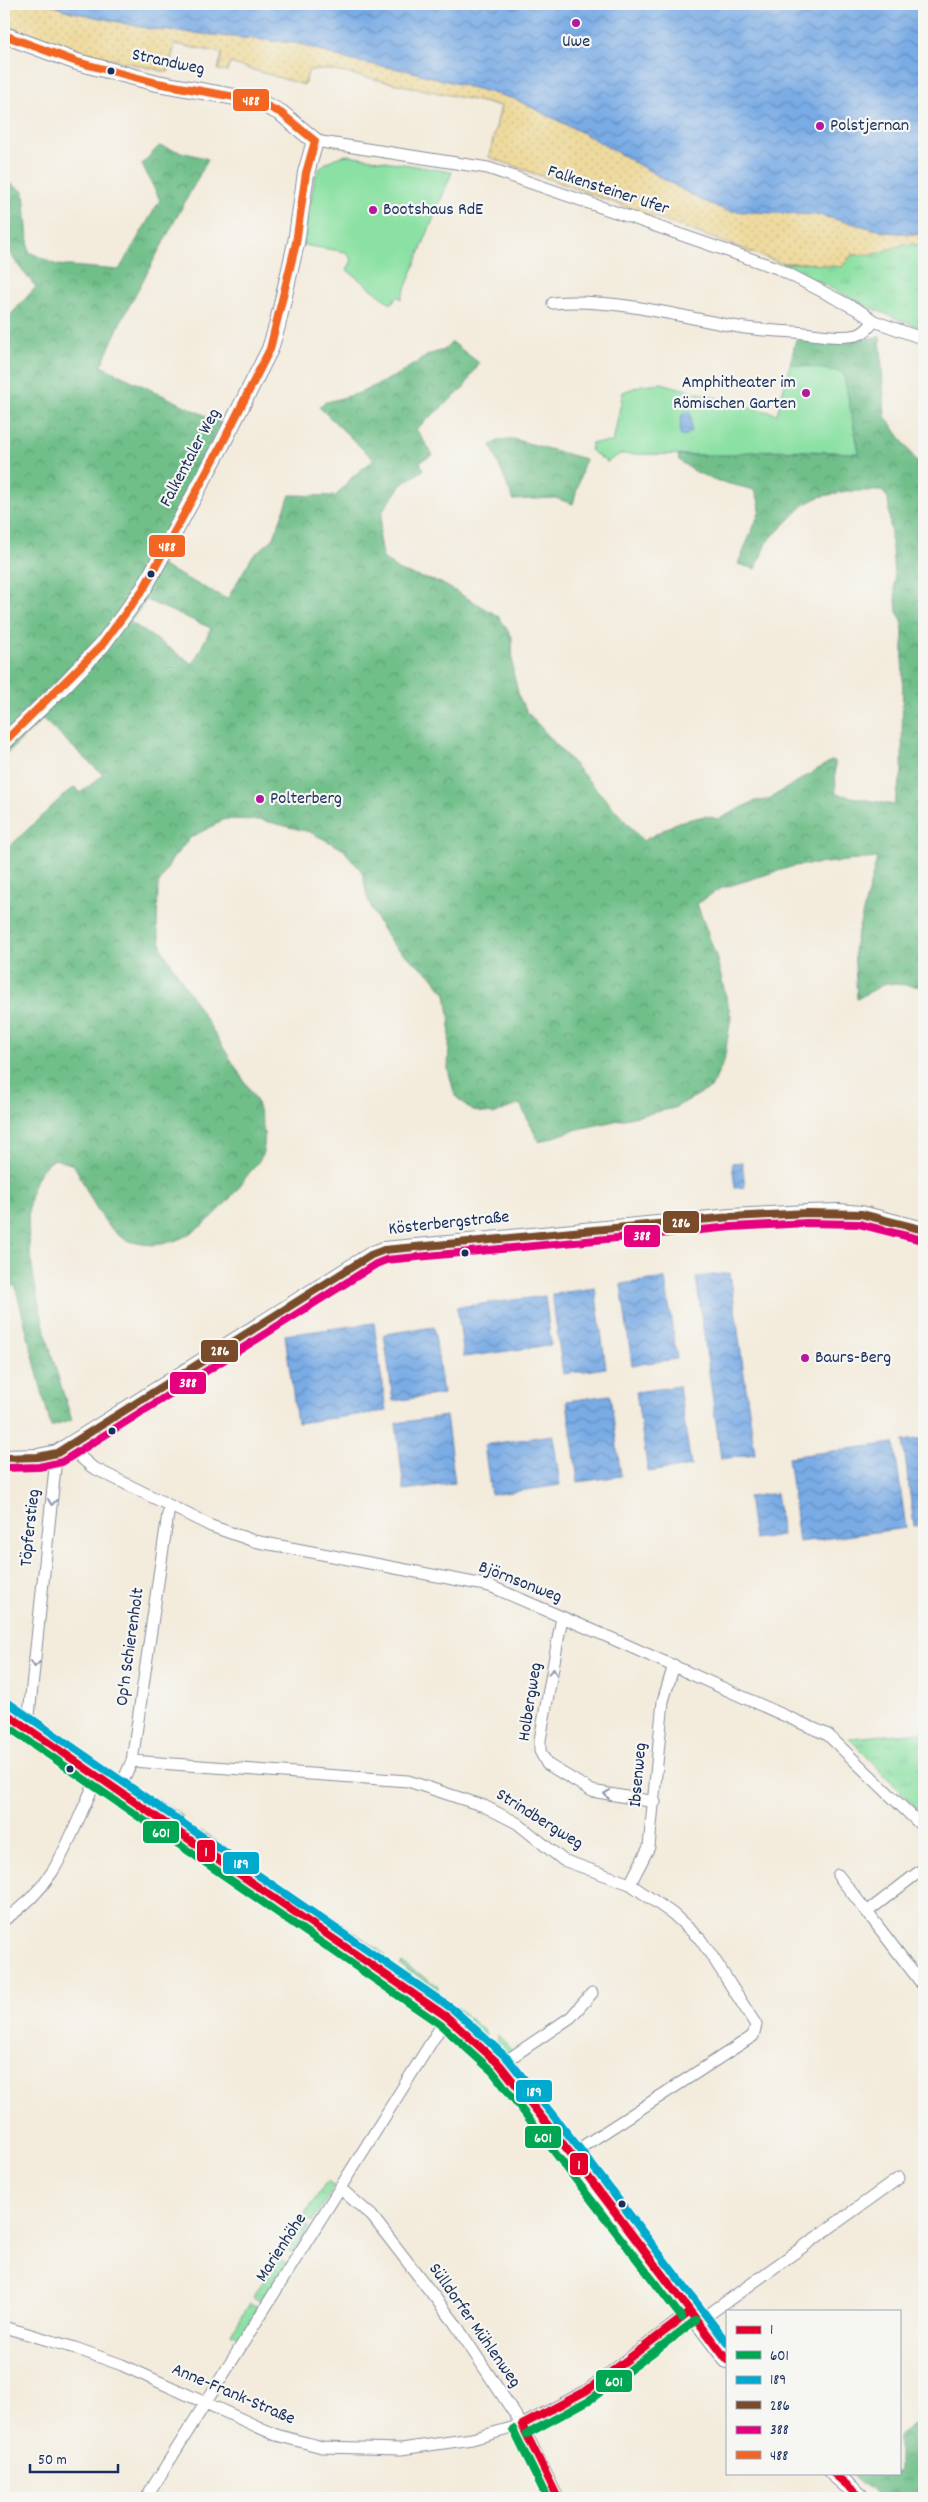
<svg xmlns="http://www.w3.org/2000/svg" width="928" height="2502" font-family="Dekko,sans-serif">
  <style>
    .grass { fill: url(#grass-tufts); stroke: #538880 }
    .forest { fill: url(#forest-crowns); stroke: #467774; fill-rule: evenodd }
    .sand { fill: url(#sand-dots); stroke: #84847e }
    .garden { fill: #8be1a3; stroke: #538880 }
    .water { fill: url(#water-waves); stroke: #4a6da2 }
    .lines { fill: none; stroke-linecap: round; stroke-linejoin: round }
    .street-casing { stroke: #878d9c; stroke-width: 13 }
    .secondary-casing { stroke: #878d9c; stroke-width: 18 }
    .street { stroke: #fff; stroke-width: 11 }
    .secondary { stroke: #fff; stroke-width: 16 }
    .bus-1-casing { stroke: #f6f6f2; stroke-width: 11 }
    .bus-2-casing { stroke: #f6f6f2; stroke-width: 11 }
    .bus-3-casing { stroke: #f6f6f2; stroke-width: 11 }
    .bus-4-casing { stroke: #f6f6f2; stroke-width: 11 }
    .bus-5-casing { stroke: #f6f6f2; stroke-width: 11 }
    .bus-6-casing { stroke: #f6f6f2; stroke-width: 11 }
    .bus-1 { stroke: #e4002b; stroke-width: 8 }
    .bus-2 { stroke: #00a651; stroke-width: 8 }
    .bus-3 { stroke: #00a9ce; stroke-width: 8 }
    .bus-4 { stroke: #7a4b2a; stroke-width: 8 }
    .bus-5 { stroke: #e5007d; stroke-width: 8 }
    .bus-6 { stroke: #f26522; stroke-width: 8 }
    .oneway { stroke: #8d97ae }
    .poi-dot { fill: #b5179e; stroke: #f6f6f2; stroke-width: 2 }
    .bus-dot { fill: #1b2f5e; stroke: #f6f6f2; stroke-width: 2 }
    .labels { text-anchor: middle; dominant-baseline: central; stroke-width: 4.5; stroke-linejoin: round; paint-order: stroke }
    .poi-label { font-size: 18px; fill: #1b2f5e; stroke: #f6f6f2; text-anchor: start }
    .street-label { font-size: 18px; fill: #1b2f5e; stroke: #f6f6f2 }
    .line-badge { stroke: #f6f6f2; stroke-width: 2 }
    .badge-label { font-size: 14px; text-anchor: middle; font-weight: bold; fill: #fff }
  </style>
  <defs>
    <pattern id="grass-tufts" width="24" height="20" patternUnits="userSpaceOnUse" patternTransform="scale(1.25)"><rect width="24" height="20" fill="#8be1a3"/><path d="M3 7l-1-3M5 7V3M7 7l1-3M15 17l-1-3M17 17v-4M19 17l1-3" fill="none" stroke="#77c18f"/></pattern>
    <pattern id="forest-crowns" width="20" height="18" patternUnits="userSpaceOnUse" patternTransform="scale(1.25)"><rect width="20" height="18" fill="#70bf89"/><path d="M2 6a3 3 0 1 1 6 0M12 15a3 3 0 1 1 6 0" fill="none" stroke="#5b9c73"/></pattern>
    <pattern id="sand-dots" width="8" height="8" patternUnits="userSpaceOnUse" patternTransform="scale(1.25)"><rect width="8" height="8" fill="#eeda9e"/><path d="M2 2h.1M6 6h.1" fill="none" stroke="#ccbb8a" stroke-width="1.8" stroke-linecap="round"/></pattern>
    <pattern id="water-waves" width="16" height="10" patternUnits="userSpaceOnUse" patternTransform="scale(1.25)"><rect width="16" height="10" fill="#79abe5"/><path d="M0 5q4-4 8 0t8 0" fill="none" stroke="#628cbd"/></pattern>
  </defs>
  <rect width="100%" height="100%" fill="#f6f6f2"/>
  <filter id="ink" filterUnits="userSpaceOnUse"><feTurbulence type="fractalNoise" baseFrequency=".02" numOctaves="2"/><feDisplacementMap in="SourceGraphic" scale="10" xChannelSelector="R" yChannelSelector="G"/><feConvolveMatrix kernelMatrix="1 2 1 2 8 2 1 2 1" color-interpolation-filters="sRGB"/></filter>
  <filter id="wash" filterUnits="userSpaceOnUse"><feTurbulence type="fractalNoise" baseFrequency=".0096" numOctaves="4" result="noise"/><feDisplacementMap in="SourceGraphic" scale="20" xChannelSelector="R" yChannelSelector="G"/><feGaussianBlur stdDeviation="1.12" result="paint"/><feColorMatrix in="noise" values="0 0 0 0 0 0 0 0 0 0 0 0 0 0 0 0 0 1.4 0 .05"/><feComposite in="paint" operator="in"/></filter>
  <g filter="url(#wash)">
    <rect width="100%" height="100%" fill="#f3ebdb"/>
    <path class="grass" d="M905,244L924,245V329L868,307L781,263H804L842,267L852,255L875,254Z
      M924,1732V1816L849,1738Z
      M154,1797L183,1816L178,1824L146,1802Z
      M201,1831L242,1859L238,1865L197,1837Z
      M247,1862L270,1877L266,1884L243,1869Z
      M332,1916L382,1952L385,1955L384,1962L381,1964L365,1953V1941L342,1925L341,1937L327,1926Z
      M402,1963L438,1986L436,1999L423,1992L422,1979L410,1971V1978H406V1969L400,1965Z
      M449,2006L458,2008L485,2032L486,2042L447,2008Z
      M498,2035L514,2052L501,2058L494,2050Z
      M327,2181L335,2186L312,2222L304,2216Z
      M301,2222L309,2227L293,2253L285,2247Z
      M278,2258L286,2263L262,2302L253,2297Z
      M250,2303L258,2307L240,2338L232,2333Z"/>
    <path class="forest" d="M159,146L208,159L120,323L101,366L221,423L152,558L164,567L227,599L252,557L273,539L290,495L336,496L353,476L374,460L319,407L323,403L360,393L397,375L430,354L444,350L452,342L479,363L463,389L416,429L433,455L420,461L423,470L401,485L383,510L379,539L383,558L399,571L441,583L498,616L512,637L513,672L519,697L527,712L643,841L678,822L705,816L719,819L755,801L767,800L831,761H835L836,794L894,805L902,773L903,632L902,620L897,612L888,498L882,491H846L819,497L804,505L766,543L756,569L738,564L760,511L759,501L754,490C728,483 700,479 679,460L678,455H728L744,452L777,451L859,453L843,372L790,364L796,339L837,341L880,337L885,416L924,472V987L886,983L857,999L854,947L877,858L794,866L719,889L697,904L716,956L731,1017L724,1061L711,1088L674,1108L578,1129L539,1142L520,1104L493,1114L473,1111L455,1096L448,1069L450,1023L446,994L430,974L394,946L378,922L367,897L363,873L343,849L310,832L261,820L225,819L190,838L173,858L158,885L157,927L162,949L256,1100C261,1117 267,1134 263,1152C261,1161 251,1170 246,1177C220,1215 176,1261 125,1239C103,1230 85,1185 74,1165L55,1159C50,1162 44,1166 41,1171C5,1216 55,1369 72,1420L51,1427L15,1285L4,1289V852L66,793L76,787L80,793L103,775L43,719L4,756V322L36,287C11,257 0,248 11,208L4,201V179L24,192L29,252L57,265L119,270L160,200L142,164ZM146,600L211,628L193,664L130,622Z
      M513,439L585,459L573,504L555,498L513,500L491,445L500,440Z
      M924,2417V2498H881L850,2473H899V2435Z
      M4,2493L77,2498H4Z"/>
    <path class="sand" d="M4,4H50L68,11L151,29L296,43L349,60L409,71L515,99L585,134L697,198L727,210L819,215L886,232L924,235V245L905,244L875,254L852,255L842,267L804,263H781L489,157L501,106L331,70H309L304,85L230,63L227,71L218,70L222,53L175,44L168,72L102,57L4,25Z"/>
    <path class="garden" d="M348,155L452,172L401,299L397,296L391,304L347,270L352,260L346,252L303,245L315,176C322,163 333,157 348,155Z
      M790,364L843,372L859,453C816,452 770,446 728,455L620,454L607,462L590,450L592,443L613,442L623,392L642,385L661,383L777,414Z"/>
    <path class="water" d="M50,4H924V235L886,232L819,215L727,211L697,198L585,134L515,99L409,71L349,60L296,43L151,29L68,11Z
      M688,412L691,414V432L684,436L680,434L681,419L683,413Z
      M742,1162L745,1187L735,1188L732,1163Z
      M730,1273L755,1454L721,1459L696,1277Z
      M665,1278L677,1359L632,1365L621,1284Z
      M595,1288L606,1368L563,1374L552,1294Z
      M545,1296L551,1345L464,1357L457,1307Z
      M374,1323L386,1411L297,1423L285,1335Z
      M434,1327L443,1394L393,1401L384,1334Z
      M679,1386L691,1466L648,1472L636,1392Z
      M610,1395L621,1476L578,1482L567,1401Z
      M446,1416L455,1483L404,1490L396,1423Z
      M553,1435L560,1485L491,1495L484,1445Z
      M924,1438V1525L914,1526L903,1441Z
      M894,1443L906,1528L799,1542L788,1457Z
      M776,1493L782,1535L754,1539L748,1497Z"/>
  </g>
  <g filter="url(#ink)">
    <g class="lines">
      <g class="street-casing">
        <path id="street" d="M315,141L488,168L777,268L860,311L874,321L924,339
          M553,303C610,297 682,317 739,327C757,330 777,331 796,332C814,334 839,339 857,335C865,333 869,327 874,321
          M72,1444L78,1455L92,1467L211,1526L254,1541L490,1586L613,1639L828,1735L924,1828
          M562,1617L540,1740V1751L547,1764L592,1791L655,1802
          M24,1725L29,1715L55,1468L52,1454
          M132,1761L408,1781L484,1806L517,1823L563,1860L630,1884L673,1914L700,1939L714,1959L756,2025L753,2036L571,2154
          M119,1790L132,1761L169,1507
          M838,1875L867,1912L924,1868
          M630,1884L649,1847L663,1701L674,1665
          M867,1912L922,1984
          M4,1920C62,1882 69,1833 98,1777
          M500,2065L571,2017L592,1993
          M341,2189L372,2216L454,2322L522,2425L558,2498
          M698,2322L899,2178
          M4,2327L75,2348L122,2365L276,2435L322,2447L401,2449L472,2439L522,2425L586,2391L690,2312
          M146,2498L447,2017"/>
      </g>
      <g class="secondary-casing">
        <path id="secondary" d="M4,35L77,62L157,83L257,101L281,113L315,141L306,173L296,243L277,326L270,349L221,446L144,588L102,645L63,686L4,742
          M4,1458L38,1457L57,1453L371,1255L384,1250L731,1217L807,1213L839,1212L861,1214L924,1230
          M4,1712L447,2017L500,2065L571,2154L727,2360
          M833,2473L862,2498"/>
      </g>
      <use href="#street" class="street"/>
      <use href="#secondary" class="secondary"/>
      <g class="bus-1-casing">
        <path id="bus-1" d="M4,1712L447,2017L500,2065L571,2154L727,2360
          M522,2425L586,2391L690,2312
          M522,2425L558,2498
          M833,2473L862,2498"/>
      </g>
      <g class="bus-2-casing">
        <path id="bus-2" d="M4,1724L441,2025L493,2072L682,2318
          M513,2429L547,2498
          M527,2434L591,2399L696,2320"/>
      </g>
      <g class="bus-3-casing">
        <path id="bus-3" d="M10,1704L454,2010L508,2059L579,2148L727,2343"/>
      </g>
      <g class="bus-4-casing">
        <path id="bus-4" d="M4,1458L38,1457L57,1453L371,1255L384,1250L731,1217L807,1213L861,1214L924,1230"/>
      </g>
      <g class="bus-5-casing">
        <path id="bus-5" d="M4,1468L39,1467L62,1462L376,1264L386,1260L732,1227L807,1223L859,1224L922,1240"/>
      </g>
      <g class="bus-6-casing">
        <path id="bus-6" d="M4,35L77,62L157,83L257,101L281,113L315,141L306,173L296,243L270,349L221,446L144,588L102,645L4,742"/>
      </g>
      <use href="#bus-1" class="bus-1"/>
      <use href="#bus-2" class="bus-2"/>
      <use href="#bus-3" class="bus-3"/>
      <use href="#bus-4" class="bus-4"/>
      <use href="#bus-5" class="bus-5"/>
      <use href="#bus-6" class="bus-6"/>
    </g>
    <defs><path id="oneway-chevron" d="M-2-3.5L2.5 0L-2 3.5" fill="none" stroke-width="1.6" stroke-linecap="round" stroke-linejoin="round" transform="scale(1.25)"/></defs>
    <g class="oneway">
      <use href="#oneway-chevron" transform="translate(52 1502) rotate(96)"/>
      <use href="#oneway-chevron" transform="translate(35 1664) rotate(96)"/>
      <use href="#oneway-chevron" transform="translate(553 1672) rotate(-80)"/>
      <use href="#oneway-chevron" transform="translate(607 1794) rotate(-171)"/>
    </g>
  </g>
  <g class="poi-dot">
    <circle cx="576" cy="23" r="5"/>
    <circle cx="820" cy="126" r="5"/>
    <circle cx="373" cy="210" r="5"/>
    <circle cx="806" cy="393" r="5"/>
    <circle cx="260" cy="799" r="5"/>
    <circle cx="805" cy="1358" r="5"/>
  </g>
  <g class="bus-dot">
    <circle cx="111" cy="71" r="4.5"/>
    <circle cx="151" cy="574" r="4.5"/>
    <circle cx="465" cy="1253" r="4.5"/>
    <circle cx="112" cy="1431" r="4.5"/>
    <circle cx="70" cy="1769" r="4.5"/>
    <circle cx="622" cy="2204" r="4.5"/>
  </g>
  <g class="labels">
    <g class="poi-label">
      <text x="576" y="42" text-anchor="middle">Uwe</text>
      <text x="830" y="126">Polstjernan</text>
      <text x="383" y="210">Bootshaus RdE</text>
      <text x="796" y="383" text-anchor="end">Amphitheater im<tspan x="796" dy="21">Römischen Garten</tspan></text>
      <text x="270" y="799">Polterberg</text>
      <text x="815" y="1358">Baurs-Berg</text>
    </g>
    <g class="street-label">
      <text transform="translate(168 63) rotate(12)">Strandweg</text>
      <text transform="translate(608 191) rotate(18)">Falkensteiner Ufer</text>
      <text transform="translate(191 458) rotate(-62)">Falkentaler Weg</text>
      <text transform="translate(449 1224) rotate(-6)">Kösterbergstraße</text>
      <text transform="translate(31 1528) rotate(-84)">Töpferstieg</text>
      <text transform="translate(520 1583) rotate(21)">Björnsonweg</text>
      <text transform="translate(131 1647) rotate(-82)">Op'n Schierenholt</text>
      <text transform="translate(531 1702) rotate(-81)">Holbergweg</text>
      <text transform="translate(639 1775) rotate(-85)">Ibsenweg</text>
      <text transform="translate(539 1820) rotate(32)">Strindbergweg</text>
      <text transform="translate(282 2248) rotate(-57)">Marienhöhe</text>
      <text transform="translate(474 2326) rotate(55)">Sülldorfer Mühlenweg</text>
      <text transform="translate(233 2395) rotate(23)">Anne-Frank-Straße</text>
    </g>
  </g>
  <g class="line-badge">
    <rect x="232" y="88" width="38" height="24" rx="5" fill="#f26522"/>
    <rect x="148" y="534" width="38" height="24" rx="5" fill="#f26522"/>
    <rect x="662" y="1210" width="38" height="24" rx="5" fill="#7a4b2a"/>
    <rect x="623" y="1224" width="38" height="24" rx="5" fill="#e5007d"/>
    <rect x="200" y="1339" width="39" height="24" rx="5" fill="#7a4b2a"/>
    <rect x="169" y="1371" width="38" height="24" rx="5" fill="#e5007d"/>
    <rect x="142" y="1820" width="38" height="24" rx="5" fill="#00a651"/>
    <rect x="196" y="1839" width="20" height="24" rx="5" fill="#e4002b"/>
    <rect x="222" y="1851" width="38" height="24" rx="5" fill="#00a9ce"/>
    <rect x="515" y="2079" width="38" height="24" rx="5" fill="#00a9ce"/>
    <rect x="524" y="2125" width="38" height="24" rx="5" fill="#00a651"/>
    <rect x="569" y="2152" width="20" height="24" rx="5" fill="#e4002b"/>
    <rect x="595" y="2369" width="38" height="24" rx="5" fill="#00a651"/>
  </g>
  <g class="badge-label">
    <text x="251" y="105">488</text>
    <text x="167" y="551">488</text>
    <text x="681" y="1227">286</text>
    <text x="642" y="1240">388</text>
    <text x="220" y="1355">286</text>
    <text x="188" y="1387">388</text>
    <text x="161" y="1837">601</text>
    <text x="206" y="1856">1</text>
    <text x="241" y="1868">189</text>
    <text x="534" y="2096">189</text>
    <text x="543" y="2142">601</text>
    <text x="579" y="2169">1</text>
    <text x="614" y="2386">601</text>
  </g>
  <rect width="928" height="2502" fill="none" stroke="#f6f6f2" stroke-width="20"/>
  <rect x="726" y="2310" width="175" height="165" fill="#f6f6f2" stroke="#9ea6b7"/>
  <rect x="736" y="2326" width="25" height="8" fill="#e4002b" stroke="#9ea6b7"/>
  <text x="770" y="2334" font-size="15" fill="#1b2f5e">1</text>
  <rect x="736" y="2351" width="25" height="8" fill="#00a651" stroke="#9ea6b7"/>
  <text x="770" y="2360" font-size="15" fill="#1b2f5e">601</text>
  <rect x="736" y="2376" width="25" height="8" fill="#00a9ce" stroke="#9ea6b7"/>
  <text x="770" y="2384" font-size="15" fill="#1b2f5e">189</text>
  <rect x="736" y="2401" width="25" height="8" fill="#7a4b2a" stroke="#9ea6b7"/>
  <text x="770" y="2410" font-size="15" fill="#1b2f5e">286</text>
  <rect x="736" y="2426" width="25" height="8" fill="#e5007d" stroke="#9ea6b7"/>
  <text x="770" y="2434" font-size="15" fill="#1b2f5e">388</text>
  <rect x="736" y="2451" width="25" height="8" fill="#f26522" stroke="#9ea6b7"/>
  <text x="770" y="2460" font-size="15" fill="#1b2f5e">488</text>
  <path d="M30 2464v8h88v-8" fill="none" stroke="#1b2f5e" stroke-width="2.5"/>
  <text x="38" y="2464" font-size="15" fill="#1b2f5e" stroke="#f6f6f2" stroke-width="4" paint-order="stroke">50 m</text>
</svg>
